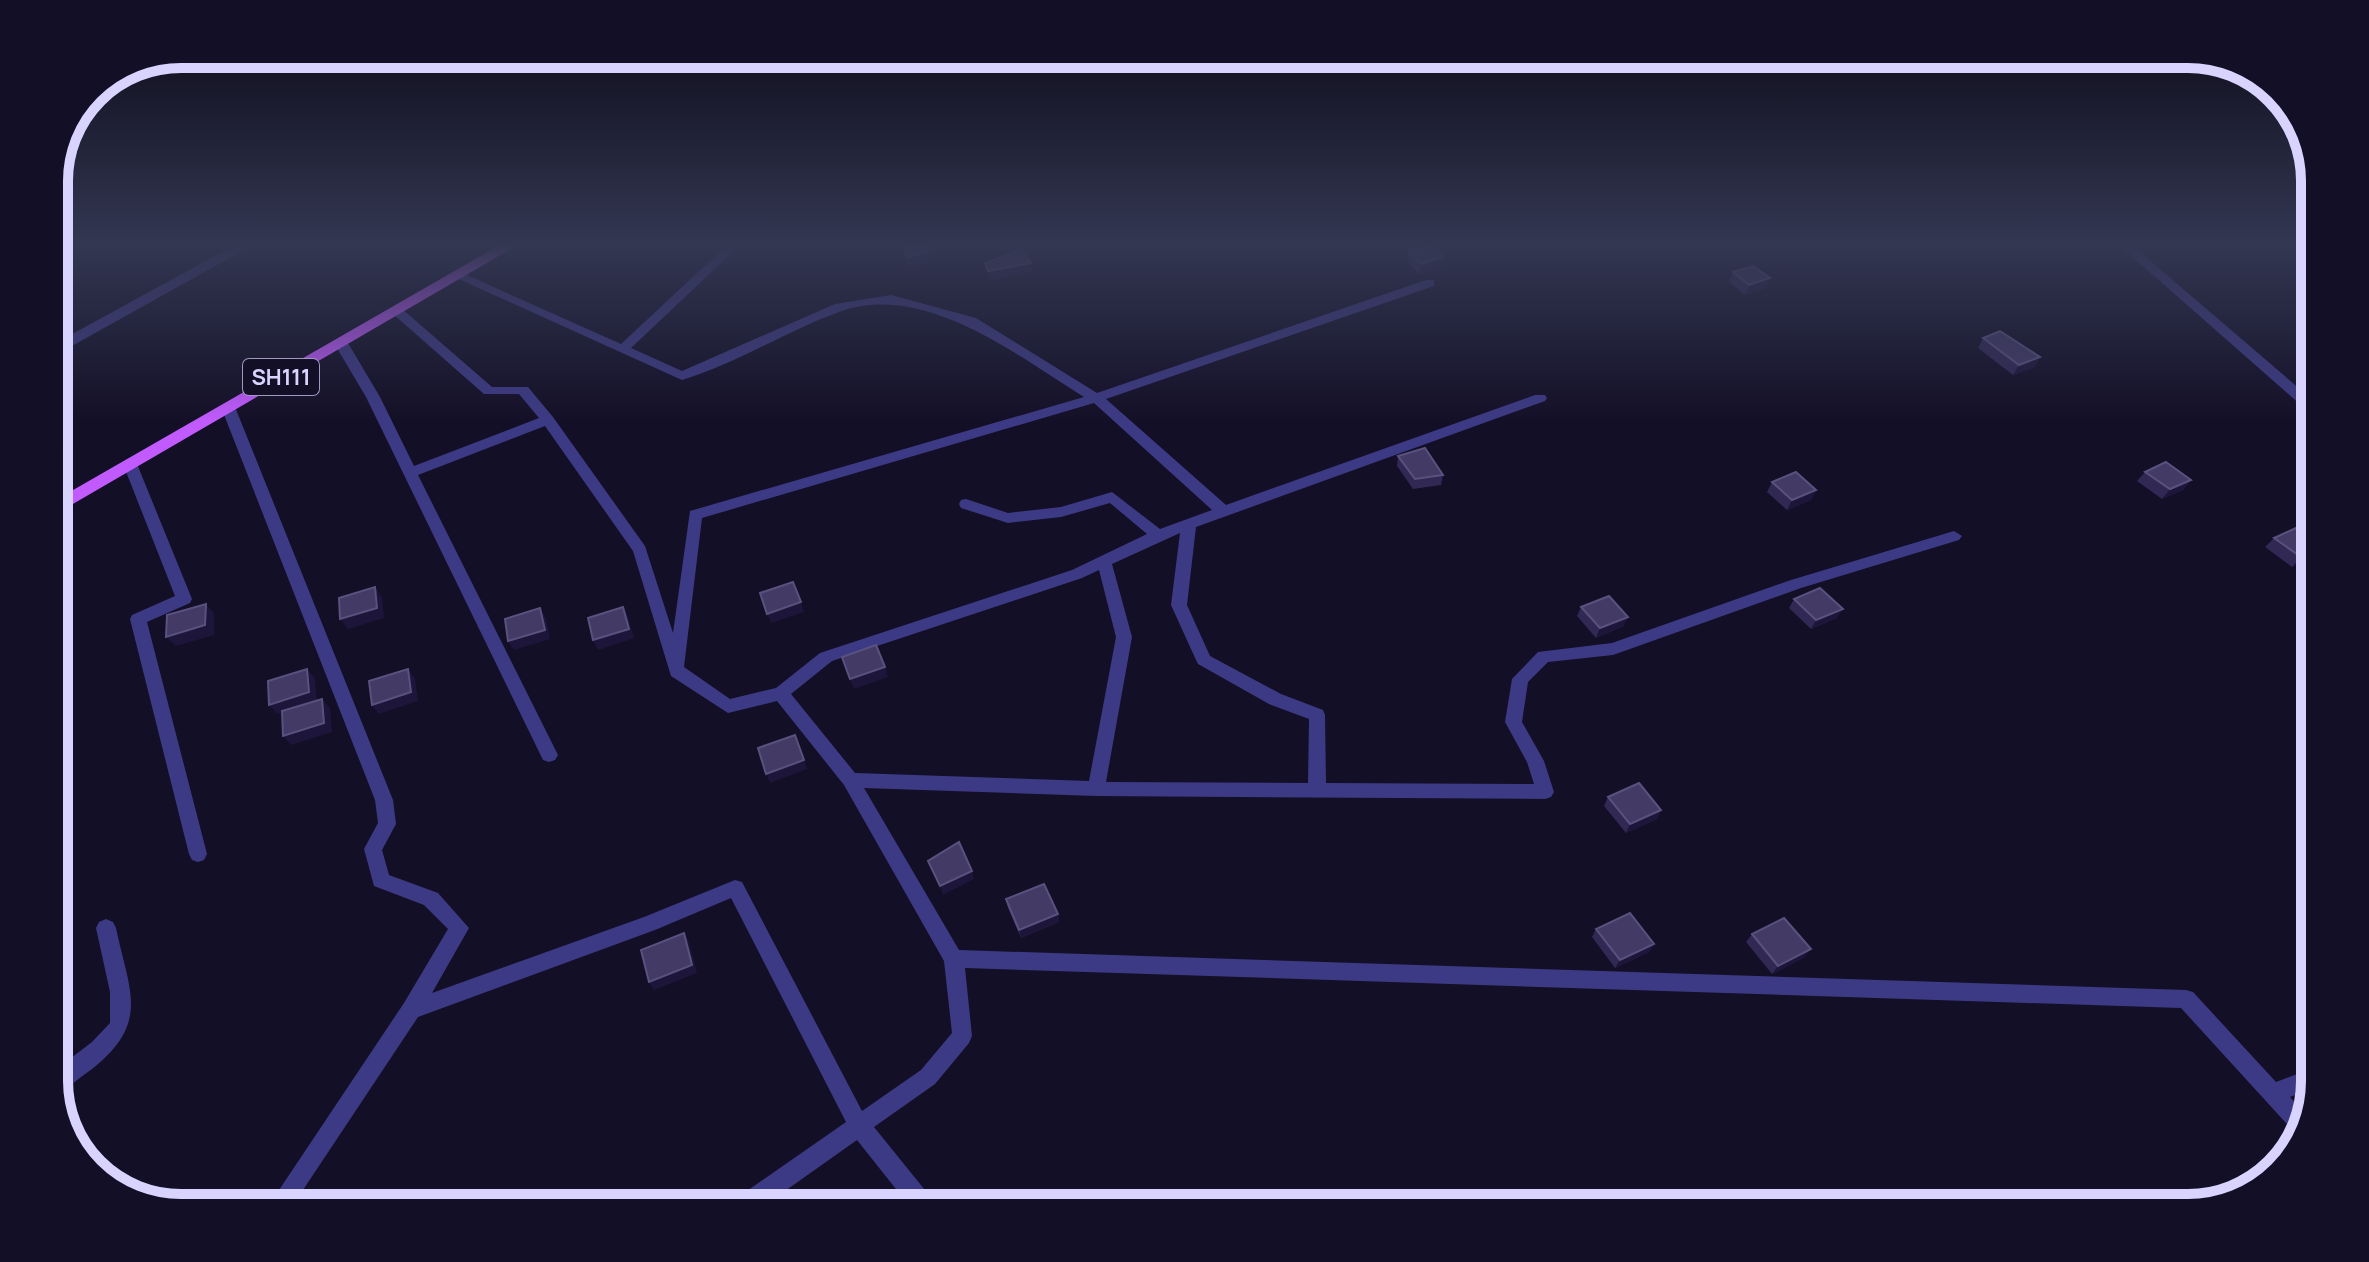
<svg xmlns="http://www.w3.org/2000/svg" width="2369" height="1262" font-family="Manrope,sans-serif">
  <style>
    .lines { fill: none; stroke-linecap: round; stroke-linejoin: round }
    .minor { fill: #3d3a85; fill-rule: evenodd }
    .tertiary { fill: #3d3a85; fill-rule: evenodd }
    .primary { fill: #c25bff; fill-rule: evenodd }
    .wall { fill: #312854 }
    .shaded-wall { fill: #1d163a }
    .building { fill: #433a66; stroke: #5a527e; stroke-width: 2 }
    .labels { text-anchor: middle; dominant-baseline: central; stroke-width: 7; stroke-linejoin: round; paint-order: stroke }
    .shield { fill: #130f26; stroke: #9e99be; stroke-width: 2 }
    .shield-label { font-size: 22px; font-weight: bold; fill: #d9d4ff }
    .rim { fill: none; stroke: #d9d4ff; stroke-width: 10 }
  </style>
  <rect width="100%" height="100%" fill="#130f26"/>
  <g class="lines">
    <path class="minor" d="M726,246H739L631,348L682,371L835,304L891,295L976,318L1097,393L1426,280H1434V286L1106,399L1226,505L1535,395H1545L1547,398L1545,401L1196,527L1187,605L1210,656L1281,694L1323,710L1325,715L1326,783L1534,784L1527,762L1505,722L1512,679L1538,652L1612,643L1791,580L1954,531L1962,536L1959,540L1801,588L1613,655L1548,662L1528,682L1522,722L1544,761L1554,792L1551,797L1545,799L1096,796L864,788L959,950L2186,990L2193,992L2276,1082L2315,1067L2313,1088L2290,1097L2307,1116L2302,1138L2297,1135L2181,1008L965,968L972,1036L969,1043L935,1084L874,1127L933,1200L936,1208H911L857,1140L761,1208H731L734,1200L846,1122L731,898L655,930L418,1017L291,1208H267L404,1003L448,929L424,905L374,886L364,849L378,823L375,800L221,407L228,403L235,407L393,800L396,824L382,850L389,875L438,893L469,928L432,993L644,917L735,880L742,882L862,1111L921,1070L952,1033L944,961L844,785L777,701L728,713L671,676L633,551L545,426L418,475L558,755L555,760L549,762L543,760L366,397L334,343L341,339L348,343L380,397L414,466L539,418L519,394H484L393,314V308H401L492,387H528L553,417L645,546L673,633L690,511L1084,397C1016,355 924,281 839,312C786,331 736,364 682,380L450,275L456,271L460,272L621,344ZM1094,403L1212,510L1160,529L1112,492L1061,507L1008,513L966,499L961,500L959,504L961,508L1008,523L1061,517L1110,503L1147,534L1072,570L820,653L776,688L730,699L684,667L702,518ZM1180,533L1171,605L1196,660L1198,664L1269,704L1309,719L1308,783L1106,782L1132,637L1112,564ZM1099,570L1116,637L1089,781L855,773L791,694L832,661L1082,578Z
      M2120,246H2133L2315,402V414L2310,413Z
      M130,459L137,464L192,599L190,603L147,622L207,854L204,860L198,862L192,860L189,854L130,619L132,615L175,596L123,464Z
      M106,919L113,922L116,928C129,991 151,1022 92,1069C80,1077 69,1088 56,1094L54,1071L92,1042L110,1023V992L96,928L99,922Z
      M1076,1189L1530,1197L1538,1200L1541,1208H1057L1060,1200Z"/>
    <path class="tertiary" d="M233,246H251L54,356V344Z"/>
    <path class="primary" d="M498,246H516L54,515V501Z"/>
  </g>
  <path class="wall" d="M902,246L935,260L910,267L903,254Z
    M1408,252L1443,257L1442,267L1419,274L1407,261Z
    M1733,272L1766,288L1745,295L1729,282Z
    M1983,338L2040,357L2034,367L2013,375L1978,348Z
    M1398,456L1443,475L1441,485L1413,489L1397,466Z
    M2145,472L2191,480L2183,490L2162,499L2137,481Z
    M1772,482L1816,490L1811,500L1787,510L1767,492Z
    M2274,538L2315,541V555L2292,567L2265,547Z
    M1794,599L1837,618L1811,629L1789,608Z
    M1581,607L1624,626L1596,638L1577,616Z
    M1608,797L1661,810L1657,819L1626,833L1604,806Z
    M1006,899L1058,914L1059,922L1021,938L1008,908Z
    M1596,929L1654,944L1649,952L1615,968L1592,937Z
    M1752,934L1805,957L1772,974L1746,942Z"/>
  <path class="shaded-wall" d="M934,250L935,260L910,267L909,257Z
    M1443,257L1442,267L1419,274L1421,264Z
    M1031,263L1032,272L989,281L988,271Z
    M1770,278L1766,288L1745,295L1749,285Z
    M2040,357L2034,367L2013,375L2019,365Z
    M2191,480L2183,490L2162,499L2170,489Z
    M1816,490L1811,500L1787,510L1792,500Z
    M2315,551L2314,556L2292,567L2301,557Z
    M375,587L382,597L384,618L348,629L340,619Z
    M801,602L804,612L771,623L767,614Z
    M206,604L214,613V635L176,646L166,637Z
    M623,607L628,617L634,638L598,650L593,640Z
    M540,608L546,618L550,639L514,650L508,641Z
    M1843,609L1837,618L1811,629L1816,620Z
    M1628,617L1624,626L1596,638L1600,628Z
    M54,645L64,653L61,676L54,678Z
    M885,667L888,677L854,689L850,679Z
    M307,669L315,678L317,701L277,714L269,705Z
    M408,669L415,678L418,701L379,714L372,705Z
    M322,699L330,708L332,732L291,745L283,736Z
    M795,735L807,769L770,783L766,774Z
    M1661,810L1657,819L1626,833L1630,824Z
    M972,871L974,879L943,895L940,886Z
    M1058,914L1059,922L1021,938L1019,930Z
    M684,933L689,942L697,973L654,990L649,982Z
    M1654,944L1649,952L1615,968L1620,960Z
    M1811,949L1805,957L1772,974L1778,966Z"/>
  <path class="building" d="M902,246H931L934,250L909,257Z
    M1427,246H1431L1443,257L1421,264L1408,252Z
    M1022,250L1031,263L988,271L985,263Z
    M1753,266L1770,278L1749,285L1733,272Z
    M2000,331L2040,357L2019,365L1983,338Z
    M1425,448L1443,475L1415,479L1398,456Z
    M2166,462L2191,480L2170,489L2145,472Z
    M1796,472L1816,490L1792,500L1772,482Z
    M2296,528L2315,541V551L2301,557L2274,538Z
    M793,582L801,602L767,614L760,593Z
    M375,587L377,608L340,619L339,598Z
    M1820,588L1843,609L1816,620L1794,599Z
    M1609,596L1628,617L1600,628L1581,607Z
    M206,604L205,625L166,637L167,615Z
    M623,607L629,629L593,640L588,618Z
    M540,608L545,630L508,641L505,619Z
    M876,645L885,667L850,679L842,657Z
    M307,669L309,692L269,705L268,681Z
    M408,669L411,692L372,705L369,681Z
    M322,699L324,723L283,736L282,711Z
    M795,735L804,760L766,774L758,748Z
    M1639,783L1661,810L1630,824L1608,797Z
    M959,842L972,871L940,886L928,861Z
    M1044,884L1058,914L1019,930L1006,899Z
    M1630,913L1654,944L1620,960L1596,929Z
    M1784,918L1811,949L1778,966L1752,934Z
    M684,933L692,965L649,982L641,950Z"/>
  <linearGradient id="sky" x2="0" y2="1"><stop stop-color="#0a0815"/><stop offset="0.58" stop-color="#333752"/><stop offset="1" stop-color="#333752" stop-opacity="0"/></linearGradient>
  <rect width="2369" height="423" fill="url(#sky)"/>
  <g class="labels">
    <rect class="shield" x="243" y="359" width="76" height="36" rx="6"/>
    <g class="shield-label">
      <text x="281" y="377">SH111</text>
    </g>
  </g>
  <path d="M0 0H2369V1262H0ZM181 68H2188A113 113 0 0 1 2301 181V1081A113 113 0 0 1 2188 1194H181A113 113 0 0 1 68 1081V181A113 113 0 0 1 181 68Z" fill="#130f26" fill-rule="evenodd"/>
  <path class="rim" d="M181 68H2188A113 113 0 0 1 2301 181V1081A113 113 0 0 1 2188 1194H181A113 113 0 0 1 68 1081V181A113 113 0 0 1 181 68Z"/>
</svg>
